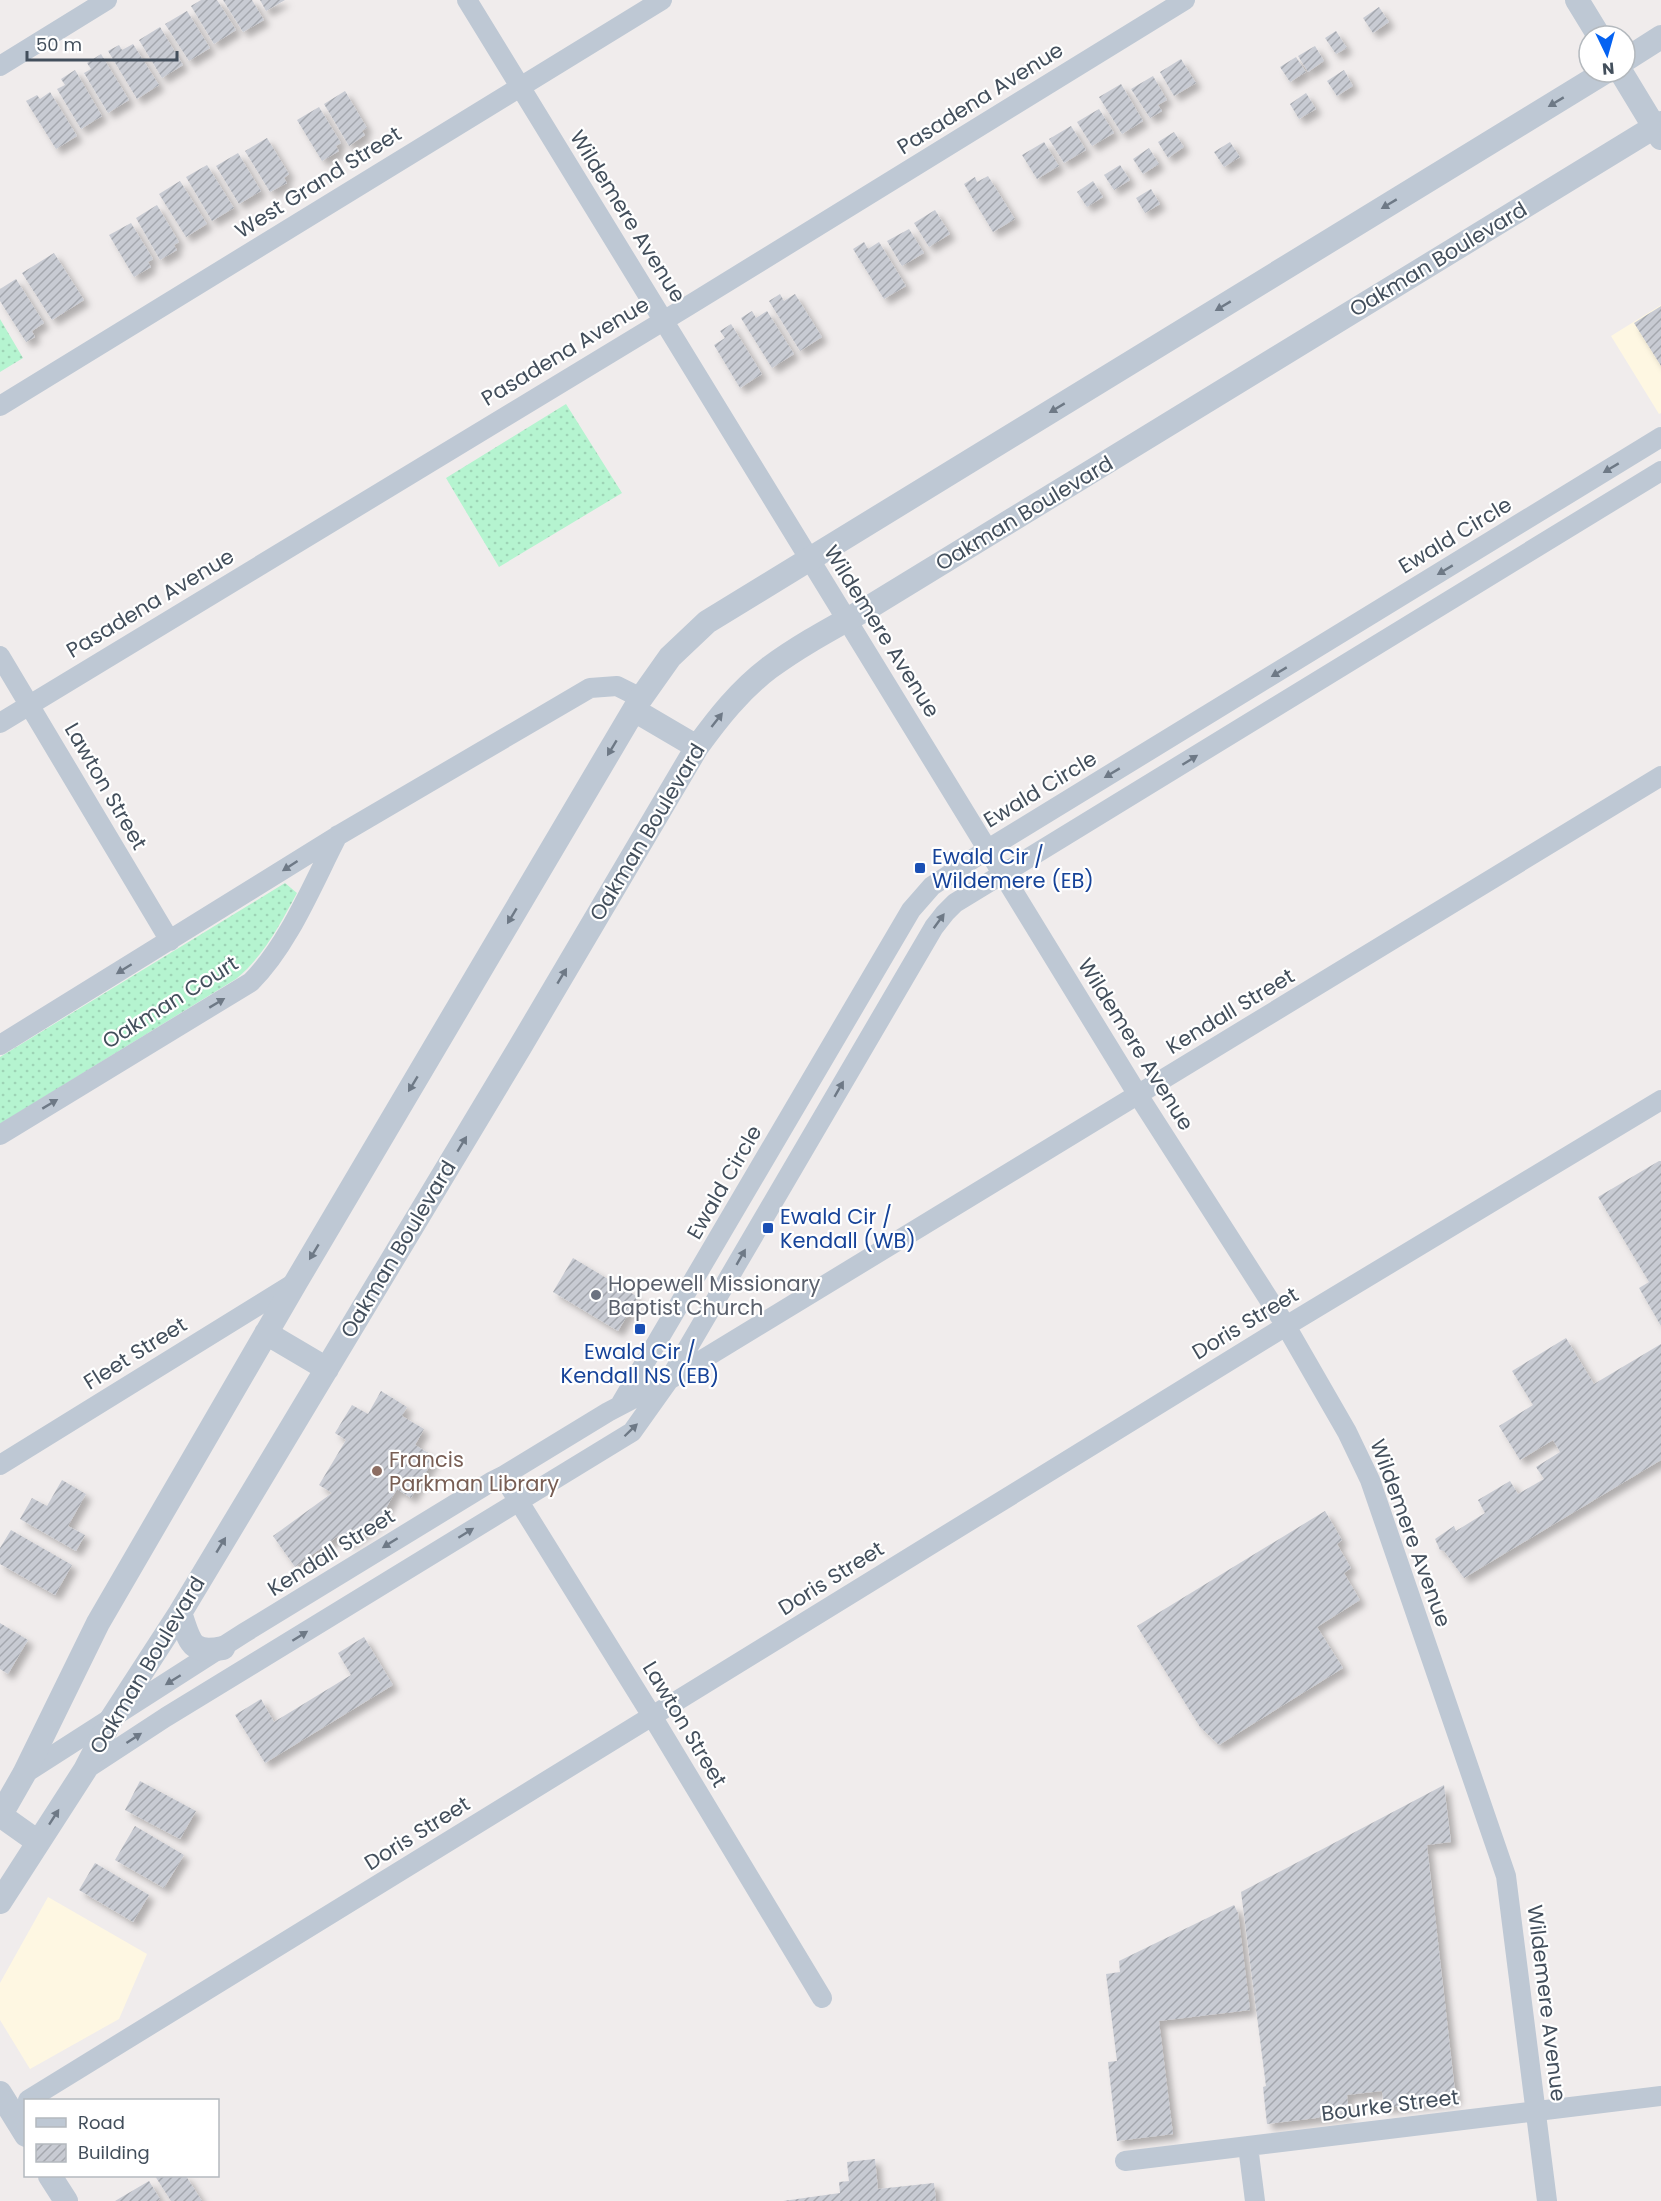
<svg xmlns="http://www.w3.org/2000/svg" width="1661" height="2201" font-family="Poppins,sans-serif">
  <style>
    .commercial { fill: #fef7e2 }
    .grass { fill: url(#grass-dots) }
    .building { fill: url(#building-hatch); filter: url(#shadow) }
    .lines { fill: none; stroke-linecap: round; stroke-linejoin: round }
    .minor { stroke: #bec8d4; stroke-width: 20 }
    .tertiary { stroke: #bec8d4; stroke-width: 24 }
    .oneway { fill: #6e7986 }
    .transit-dot { fill: #1a4fb4; stroke: #fff; stroke-width: 2 }
    .worship-dot { fill: #6b7280; stroke: #fff; stroke-width: 2 }
    .education-dot { fill: #8d6e63; stroke: #fff; stroke-width: 2 }
    .labels { text-anchor: middle; dominant-baseline: central; stroke-width: 4.5; stroke-linejoin: round; paint-order: stroke }
    .street-label { font-size: 21px; fill: #434f5c; stroke: #fff }
    .transit-label { font-size: 21px; fill: #164399; stroke: #fff; text-anchor: start }
    .worship-label { font-size: 21px; fill: #5b616d; stroke: #fff; text-anchor: start }
    .education-label { font-size: 21px; fill: #785e54; stroke: #fff; text-anchor: start }
  </style>
  <defs>
    <pattern id="grass-dots" width="8" height="8" patternUnits="userSpaceOnUse" patternTransform="scale(1.5)"><rect width="8" height="8" fill="#b5f4d0"/><path d="M2 2h.1M6 6h.1" fill="none" stroke="#9dd3b5" stroke-width="1.8" stroke-linecap="round"/></pattern>
    <pattern id="building-hatch" width="6" height="6" patternUnits="userSpaceOnUse" patternTransform="scale(1.5)"><rect width="6" height="6" fill="#c8cbd3"/><path d="M-1 1l2-2M0 6l6-6M5 7l2-2" fill="none" stroke="#a4a7ae"/></pattern>
    <filter id="shadow"><feDropShadow dx="5.5" dy="5.5" stdDeviation="3" flood-color="#0004"/></filter>
  </defs>
  <rect width="100%" height="100%" fill="#f0ecec"/>
  <path class="commercial" d="M1661,305V413L1659,414L1611,336Z
    M48,1897L147,1954L119,2019L30,2069L0,2020V1983Z"/>
  <path class="grass" d="M0,319L23,358L0,372Z
    M566,404L622,493L499,567L446,478Z
    M285,883L297,893C280,924 264,956 236,979L0,1124V1057Z"/>
  <path class="building" d="M201,0H217L236,30L214,44L191,6Z
    M223,0H252L264,20L243,32Z
    M260,0H285L266,11Z
    M1379,7L1389,22L1373,33L1363,18Z
    M187,11L210,48L189,61L165,24Z
    M160,27L183,65L162,78L139,40Z
    M1336,31L1347,48L1336,54L1325,38Z
    M133,44L159,85L137,99L108,51L119,45L122,50Z
    M1315,46L1324,61L1308,72L1298,56Z
    M101,54L129,100L108,113L84,73L91,69L87,63Z
    M1296,57L1306,72L1290,82L1280,67Z
    M1181,59L1196,83L1174,96L1160,72Z
    M75,70L102,116L81,129L57,89L65,85L61,79Z
    M1344,70L1353,86L1337,96L1327,81Z
    M1153,76L1167,100L1158,105L1162,111L1150,118L1131,89Z
    M1121,84L1143,121L1122,134L1099,97Z
    M345,91L367,128L362,131L365,135L349,146L324,104Z
    M50,92L77,136L56,149L26,101L37,95L40,99Z
    M1306,93L1316,109L1299,119L1290,104Z
    M319,107L341,143L336,146L339,151L322,161L297,120Z
    M1099,109L1114,133L1092,146L1077,122Z
    M1071,126L1086,150L1064,163L1049,139Z
    M1174,132L1184,147L1168,158L1158,142Z
    M267,138L289,174L284,178L287,183L270,192L245,151Z
    M1044,142L1059,166L1037,179L1022,155Z
    M1230,142L1240,157L1224,167L1214,152Z
    M1149,148L1159,164L1143,174L1133,159Z
    M238,153L261,191L239,204L216,166Z
    M207,165L234,208L212,221L186,177Z
    M1120,165L1130,180L1114,190L1104,175Z
    M988,176L1015,219L993,232L964,184L975,177L977,182Z
    M180,181L207,224L186,237L159,194Z
    M1093,181L1103,197L1087,207L1077,192Z
    M1151,189L1160,204L1145,213L1136,198Z
    M157,205L179,242L174,245L177,250L160,260L136,218Z
    M935,210L950,234L929,247L914,223Z
    M131,223L153,259L148,262L151,267L134,277L109,235Z
    M909,229L924,253L902,266L887,241Z
    M864,242L868,249L879,242L906,286L884,299L853,249Z
    M54,253L84,300L52,320L22,273Z
    M16,279L44,323L32,331L35,337L26,342L0,301V289Z
    M780,294L784,301L795,294L822,337L800,351L769,301Z
    M1661,306V366L1634,323Z
    M752,311L756,318L767,311L794,354L772,368L741,318Z
    M731,324L762,374L740,388L714,345L725,338L720,331Z
    M1659,1161H1661V1326L1639,1288L1649,1282L1598,1197Z
    M573,1258L638,1297L618,1331L553,1292Z
    M1566,1338L1594,1384L1661,1344V1460L1464,1578L1444,1551L1440,1550L1435,1539L1454,1526L1456,1531L1485,1513L1478,1500L1510,1481L1518,1494L1544,1479L1536,1467L1560,1452L1553,1440L1520,1460L1499,1426L1533,1405L1512,1371Z
    M381,1391L407,1407L402,1416L424,1429L415,1445L435,1457L411,1498L397,1489L378,1522L349,1543L342,1533L295,1567L273,1536L332,1493L319,1485L346,1440L335,1433L352,1405L368,1414Z
    M62,1480L86,1494L68,1526L85,1535L76,1551L20,1519L32,1498L47,1506Z
    M1325,1511L1342,1540L1337,1544L1351,1568L1344,1573L1360,1600L1317,1627L1343,1668L1219,1745L1200,1727L1137,1626Z
    M11,1530L72,1565L55,1595L0,1564V1548Z
    M0,1623L28,1640L8,1674L0,1669Z
    M364,1637L393,1685L265,1763L235,1715L261,1699L274,1722L351,1675L338,1653Z
    M140,1781L196,1811L180,1839L125,1810Z
    M1444,1785L1451,1842L1427,1845L1456,2100L1384,2108L1382,2091L1347,2095L1349,2114L1267,2124L1263,2087L1266,2086L1241,1892Z
    M135,1826L184,1855L164,1888L115,1860Z
    M95,1863L149,1895L133,1922L79,1890Z
    M1234,1905L1238,1913L1250,2010L1159,2021L1173,2134L1117,2141L1108,2062L1117,2061L1106,1974L1120,1972L1119,1961Z
    M875,2159L878,2189L934,2183L936,2201H783L840,2193L839,2182L849,2181L847,2162Z
    M155,2176H186L202,2201H171Z
    M149,2181L160,2199L158,2201H115Z"/>
  <g class="lines">
    <path class="minor" d="M467,0L1138,1095L1286,1326L1347,1432L1370,1480L1506,1876L1547,2201
      M0,66L107,0
      M0,406L662,0
      M0,656L170,941
      M0,723L688,306L1185,0
      M0,1045L339,835L590,688L617,686L641,698
      M0,1135L251,982C289,944 313,883 338,835
      M620,1405L911,910L932,886L988,849L1661,437
      M0,1465L296,1282
      M503,1476L652,1716L822,1998
      M85,1770L166,1717L632,1432L669,1380L934,927L945,913L955,903L1661,471
      M24,1774L244,1633L491,1482L503,1476L608,1412L669,1380L1661,776
      M28,2100L1286,1326L1661,1100
      M1248,2146L1255,2201
      M1125,2161L1661,2096"/>
    <path class="tertiary" d="M1577,0L1599,36
      M1625,60L1661,37
      M1621,72L1661,138
      M634,710L697,747
      M266,1333L327,1369
      M180,1613C190,1640 189,1655 223,1648
      M0,1815L38,1842
      M0,1816L24,1774L98,1623L296,1282L641,698L670,657L707,622L1605,72
      M0,1902L85,1770L112,1718L180,1613L520,1047L697,747C718,718 740,690 769,668C800,645 834,627 868,608L1661,123
      M0,2093L26,2135
      M50,2176L66,2201"/>
  </g>
  <defs><path id="oneway-solid" d="M-6-.8H1V-3.2L6.5 0L1 3.2V.8H-6Z" transform="scale(1.5)"/></defs>
  <g class="oneway">
    <use href="#oneway-solid" transform="translate(1556 102) rotate(149)"/>
    <use href="#oneway-solid" transform="translate(1389 204) rotate(149)"/>
    <use href="#oneway-solid" transform="translate(1223 306) rotate(149)"/>
    <use href="#oneway-solid" transform="translate(1057 408) rotate(149)"/>
    <use href="#oneway-solid" transform="translate(1611 468) rotate(149)"/>
    <use href="#oneway-solid" transform="translate(1445 570) rotate(149)"/>
    <use href="#oneway-solid" transform="translate(1279 672) rotate(149)"/>
    <use href="#oneway-solid" transform="translate(717 720) rotate(-52)"/>
    <use href="#oneway-solid" transform="translate(612 748) rotate(121)"/>
    <use href="#oneway-solid" transform="translate(1190 760) rotate(-32)"/>
    <use href="#oneway-solid" transform="translate(1112 773) rotate(149)"/>
    <use href="#oneway-solid" transform="translate(290 866) rotate(147)"/>
    <use href="#oneway-solid" transform="translate(512 916) rotate(121)"/>
    <use href="#oneway-solid" transform="translate(939 921) rotate(-54)"/>
    <use href="#oneway-solid" transform="translate(124 969) rotate(148)"/>
    <use href="#oneway-solid" transform="translate(562 976) rotate(-59)"/>
    <use href="#oneway-solid" transform="translate(217 1003) rotate(-31)"/>
    <use href="#oneway-solid" transform="translate(413 1084) rotate(121)"/>
    <use href="#oneway-solid" transform="translate(839 1089) rotate(-60)"/>
    <use href="#oneway-solid" transform="translate(50 1104) rotate(-31)"/>
    <use href="#oneway-solid" transform="translate(462 1144) rotate(-59)"/>
    <use href="#oneway-solid" transform="translate(314 1252) rotate(121)"/>
    <use href="#oneway-solid" transform="translate(741 1257) rotate(-60)"/>
    <use href="#oneway-solid" transform="translate(631 1430) rotate(-44)"/>
    <use href="#oneway-solid" transform="translate(466 1533) rotate(-32)"/>
    <use href="#oneway-solid" transform="translate(390 1543) rotate(148)"/>
    <use href="#oneway-solid" transform="translate(221 1545) rotate(-59)"/>
    <use href="#oneway-solid" transform="translate(300 1636) rotate(-32)"/>
    <use href="#oneway-solid" transform="translate(173 1680) rotate(148)"/>
    <use href="#oneway-solid" transform="translate(134 1738) rotate(-33)"/>
    <use href="#oneway-solid" transform="translate(54 1817) rotate(-57)"/>
  </g>
  <g class="transit-dot">
    <rect x="914" y="862" width="12" height="12" rx="3"/>
    <rect x="762" y="1222" width="12" height="12" rx="3"/>
    <rect x="634" y="1323" width="12" height="12" rx="3"/>
  </g>
  <circle class="worship-dot" cx="596" cy="1295" r="6"/>
  <circle class="education-dot" cx="377" cy="1471" r="6"/>
  <g class="labels">
    <g class="street-label">
      <text transform="translate(980 98) rotate(-32)">Pasadena Avenue</text>
      <text transform="translate(318 182) rotate(-32)">West Grand Street</text>
      <text transform="translate(628 216) rotate(58)">Wildemere Avenue</text>
      <text transform="translate(1438 259) rotate(-31)">Oakman Boulevard</text>
      <text transform="translate(565 351) rotate(-31)">Pasadena Avenue</text>
      <text transform="translate(1024 513) rotate(-31)">Oakman Boulevard</text>
      <text transform="translate(1455 535) rotate(-31)">Ewald Circle</text>
      <text transform="translate(150 603) rotate(-31)">Pasadena Avenue</text>
      <text transform="translate(882 631) rotate(58)">Wildemere Avenue</text>
      <text transform="translate(106 786) rotate(60)">Lawton Street</text>
      <text transform="translate(1040 789) rotate(-31)">Ewald Circle</text>
      <text transform="translate(647 832) rotate(-59)">Oakman Boulevard</text>
      <text transform="translate(170 1002) rotate(-32)">Oakman Court</text>
      <text transform="translate(1230 1011) rotate(-31)">Kendall Street</text>
      <text transform="translate(1136 1044) rotate(58)">Wildemere Avenue</text>
      <text transform="translate(724 1182) rotate(-60)">Ewald Circle</text>
      <text transform="translate(398 1249) rotate(-59)">Oakman Boulevard</text>
      <text transform="translate(1245 1323) rotate(-31)">Doris Street</text>
      <text transform="translate(135 1353) rotate(-32)">Fleet Street</text>
      <text transform="translate(1411 1533) rotate(70)">Wildemere Avenue</text>
      <text transform="translate(331 1552) rotate(-32)">Kendall Street</text>
      <text transform="translate(831 1578) rotate(-32)">Doris Street</text>
      <text transform="translate(147 1665) rotate(-59)">Oakman Boulevard</text>
      <text transform="translate(685 1724) rotate(59)">Lawton Street</text>
      <text transform="translate(417 1833) rotate(-32)">Doris Street</text>
      <text transform="translate(1547 2003) rotate(83)">Wildemere Avenue</text>
      <text transform="translate(1390 2105) rotate(-7)">Bourke Street</text>
    </g>
    <g class="transit-label">
      <text x="932" y="856">Ewald Cir /<tspan x="932" dy="24">Wildemere (EB)</tspan></text>
      <text x="780" y="1216">Ewald Cir /<tspan x="780" dy="24">Kendall (WB)</tspan></text>
      <text x="640" y="1351" text-anchor="middle">Ewald Cir /<tspan x="640" dy="24">Kendall NS (EB)</tspan></text>
    </g>
    <g class="worship-label">
      <text x="608" y="1283">Hopewell Missionary<tspan x="608" dy="24">Baptist Church</tspan></text>
    </g>
    <g class="education-label">
      <text x="389" y="1459">Francis<tspan x="389" dy="24">Parkman Library</tspan></text>
    </g>
  </g>
  <rect x="24" y="2099" width="195" height="78" fill="#ffffff" stroke="#b4b9be" stroke-width="1.5"/>
  <rect x="36" y="2118" width="30" height="9" fill="#bec8d4" stroke="#b4b9be" stroke-width="1.5"/>
  <text x="78" y="2129" font-size="18" fill="#434f5c">Road</text>
  <rect x="36" y="2144" width="30" height="18" fill="url(#building-hatch)" stroke="#b4b9be" stroke-width="1.5"/>
  <text x="78" y="2159" font-size="18" fill="#434f5c">Building</text>
  <g transform="translate(1607 54) rotate(175)"><circle r="28" fill="#ffffff" stroke="#b4b9be" stroke-width="1.5"/>
  <path d="M0-4.5L10 22L0 15L-10 22Z" fill="#0462f2"/>
  <text y="-9" font-size="16" font-weight="bold" text-anchor="middle" fill="#434f5c">N</text>
  </g>
  <path d="M27 51v9h150v-9" fill="none" stroke="#434f5c" stroke-width="3"/>
  <text x="36" y="51" font-size="18" fill="#434f5c" stroke="#ffffff" stroke-width="4.5" paint-order="stroke">50 m</text>
</svg>
